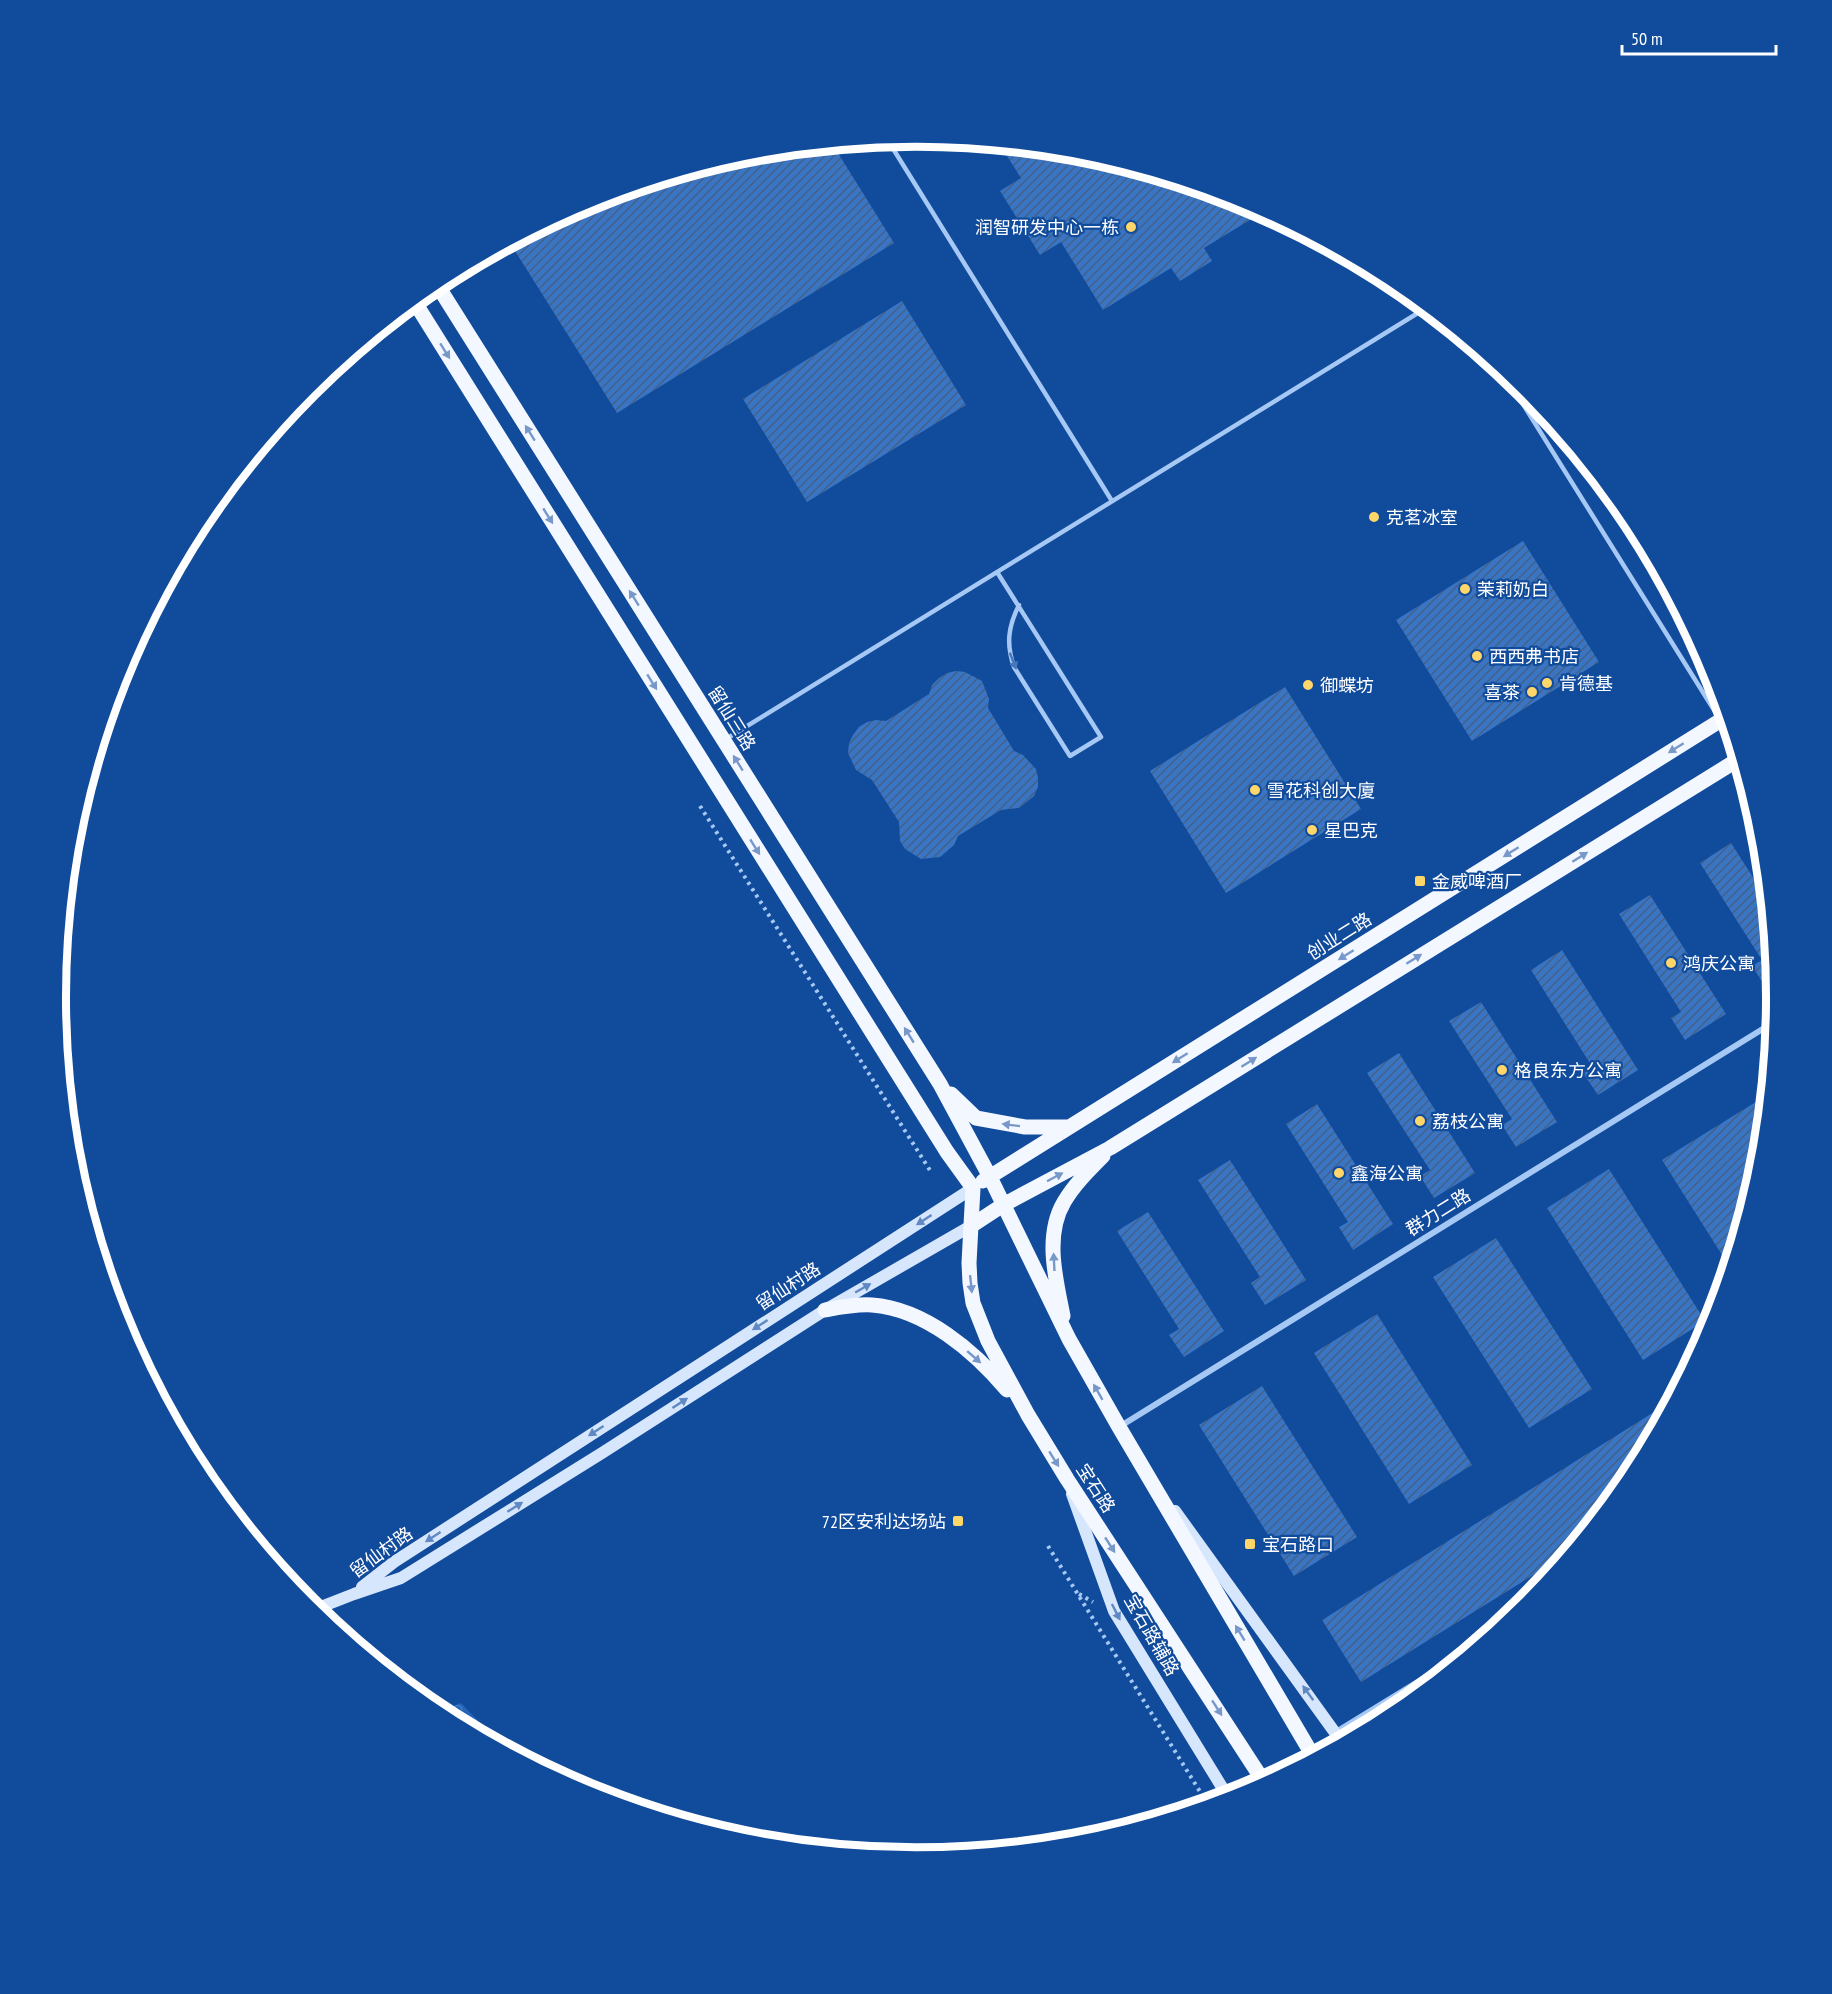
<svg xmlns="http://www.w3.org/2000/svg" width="1832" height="1994" font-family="'PT Sans Narrow','Noto Sans SC',sans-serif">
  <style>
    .forest { fill: url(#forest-crowns) }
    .building { fill: url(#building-hatch) }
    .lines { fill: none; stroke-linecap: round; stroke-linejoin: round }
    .path { stroke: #a6c8f4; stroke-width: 4; stroke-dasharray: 3 4.5; stroke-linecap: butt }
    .lane { stroke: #a6c8f4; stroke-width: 4.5 }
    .street { stroke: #a6c8f4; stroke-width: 6 }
    .secondary { stroke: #d6e6fd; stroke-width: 12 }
    .primary { stroke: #f3f7ff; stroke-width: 15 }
    .oneway { fill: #7798c9 }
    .oneway2 { fill: #4577bb }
    .oneway3 { fill: #6089c3 }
    .poi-dot { fill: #ffd669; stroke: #114b9c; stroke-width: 2 }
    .labels { text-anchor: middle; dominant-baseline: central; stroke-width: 4.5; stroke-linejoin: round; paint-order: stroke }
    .poi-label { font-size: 18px; fill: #fff; stroke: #114b9c; text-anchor: start }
    .street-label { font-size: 18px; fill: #fff; stroke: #114b9c }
    .rim { fill: none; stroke: #fff; stroke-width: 8 }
  </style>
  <defs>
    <pattern id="forest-crowns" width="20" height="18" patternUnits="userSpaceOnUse" patternTransform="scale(1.5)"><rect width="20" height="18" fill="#2465ba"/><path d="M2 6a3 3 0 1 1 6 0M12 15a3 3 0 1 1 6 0" fill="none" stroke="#457cc4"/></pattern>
    <pattern id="building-hatch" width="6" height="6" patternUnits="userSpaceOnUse" patternTransform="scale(1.5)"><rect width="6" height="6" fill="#3a75c3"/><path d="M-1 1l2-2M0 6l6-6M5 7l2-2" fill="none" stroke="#436088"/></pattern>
  </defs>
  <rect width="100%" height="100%" fill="#114b9c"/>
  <path class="forest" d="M461,1703L504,1748L438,1712Z"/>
  <path class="building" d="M833,145L894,243L617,413L510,243L587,202L748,153Z
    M1000,145L1084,153L1246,202L1263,212L1204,248L1212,261L1180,281L1171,268L1103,310L1061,242L1040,255L1000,191L1021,178Z
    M902,301L966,405L807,502L743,399Z
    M1523,541L1599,662L1472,741L1396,620Z
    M956,671L965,672L982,681L989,699L988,708L1014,751L1023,755L1036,769L1038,778V787L1034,796L1019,808L1001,810L958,836L954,845L940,857L921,859L905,849L900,841L899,822L872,780L856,770L848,753L849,743L853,735L859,727L867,722L876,720L886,721L929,694L932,685L939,678L947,673Z
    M1285,687L1361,809L1226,893L1150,771Z
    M1731,843L1767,899L1776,1003L1752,966L1762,960L1700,863Z
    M1650,895L1726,1014L1685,1040L1671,1018L1681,1012L1619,914Z
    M1562,950L1638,1070L1598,1095L1583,1073L1593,1068L1531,970Z
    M1481,1002L1557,1122L1516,1147L1502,1125L1512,1119L1449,1021Z
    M1399,1053L1475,1173L1434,1198L1420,1176L1430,1170L1367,1073Z
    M1767,1095L1760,1165L1729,1266L1662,1160Z
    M1317,1104L1393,1224L1353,1250L1339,1227L1348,1222L1286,1124Z
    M1230,1160L1306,1280L1265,1305L1251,1283L1260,1277L1198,1180Z
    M1609,1169L1705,1321L1643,1360L1547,1208Z
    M1148,1212L1224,1331L1184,1357L1169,1335L1179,1329L1117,1231Z
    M1496,1238L1592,1389L1529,1428L1433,1277Z
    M1377,1314L1472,1465L1409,1504L1314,1353Z
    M1262,1386L1357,1537L1294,1576L1199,1425Z
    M1670,1402L1631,1475L1567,1554L1361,1682L1322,1620Z"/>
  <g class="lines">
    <path class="path" d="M700,806L931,1172
      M1048,1546L1207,1803
      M1079,1594L1093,1602"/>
    <path class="lane" d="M887,139L1112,501
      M1501,369L1719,718
      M997,572L1101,737L1070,756L1014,667C1006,644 1008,627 1019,605
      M726,739L1426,308
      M1376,1707L1383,1718"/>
    <path class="street" d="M1119,1427L1774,1022
      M1336,1732L1473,1648"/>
    <path class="secondary" d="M1072,1494L1114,1611L1228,1797
      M1175,1511L1341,1741
      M362,1587L394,1562L973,1188
      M313,1610L354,1594L401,1578L602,1453L825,1310L971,1226"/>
    <path class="primary" d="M436,283L940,1084L990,1177L1069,1339L1119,1427L1313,1756
      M414,301L947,1152L973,1188
      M951,1094L976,1118L1025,1127H1069
      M983,1181L1726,717
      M973,1188L969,1263L970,1283L973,1303L988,1341L1028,1415L1067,1479L1264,1782
      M971,1226L1003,1205L1110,1148L1739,759
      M825,1310C841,1307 856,1304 872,1305C925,1309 974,1351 1007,1390
      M1063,1316C1056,1280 1044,1236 1064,1202C1074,1185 1089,1170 1103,1156"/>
  </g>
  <defs><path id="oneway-solid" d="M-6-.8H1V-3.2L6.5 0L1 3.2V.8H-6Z" transform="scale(1.5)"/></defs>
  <g class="oneway">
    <use href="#oneway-solid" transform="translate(445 351) rotate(58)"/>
    <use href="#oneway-solid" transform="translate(530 433) rotate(-122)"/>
    <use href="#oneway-solid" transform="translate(548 516) rotate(58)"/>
    <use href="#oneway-solid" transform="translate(634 598) rotate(-122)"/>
    <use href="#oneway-solid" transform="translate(652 682) rotate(58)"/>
    <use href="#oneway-solid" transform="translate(1676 748) rotate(148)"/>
    <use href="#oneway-solid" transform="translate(738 763) rotate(-122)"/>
    <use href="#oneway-solid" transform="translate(755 847) rotate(58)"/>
    <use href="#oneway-solid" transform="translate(1511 852) rotate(148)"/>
    <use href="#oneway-solid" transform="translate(1580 857) rotate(-32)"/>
    <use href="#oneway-solid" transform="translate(1346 955) rotate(148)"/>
    <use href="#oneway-solid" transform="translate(1414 959) rotate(-32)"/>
    <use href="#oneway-solid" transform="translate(909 1035) rotate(-122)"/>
    <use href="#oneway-solid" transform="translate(1180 1058) rotate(148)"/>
    <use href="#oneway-solid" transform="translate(1249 1062) rotate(-32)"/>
    <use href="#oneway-solid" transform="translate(1011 1125) rotate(-173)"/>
    <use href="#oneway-solid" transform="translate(1055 1177) rotate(-28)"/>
    <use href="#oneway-solid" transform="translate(1054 1262) rotate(-93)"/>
    <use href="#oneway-solid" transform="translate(971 1284) rotate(84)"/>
    <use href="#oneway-solid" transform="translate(974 1357) rotate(41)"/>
    <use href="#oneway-solid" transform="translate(1098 1392) rotate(-120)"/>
    <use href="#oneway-solid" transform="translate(1054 1459) rotate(58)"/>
    <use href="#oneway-solid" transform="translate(1110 1545) rotate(57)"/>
    <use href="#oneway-solid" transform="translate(1240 1633) rotate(-121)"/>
    <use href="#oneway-solid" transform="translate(1217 1708) rotate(57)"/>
  </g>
  <use class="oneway2" href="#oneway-solid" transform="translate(1013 661) rotate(69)"/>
  <g class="oneway3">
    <use href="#oneway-solid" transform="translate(924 1220) rotate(147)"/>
    <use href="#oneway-solid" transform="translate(863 1288) rotate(-30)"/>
    <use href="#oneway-solid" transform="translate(760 1325) rotate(147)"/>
    <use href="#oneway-solid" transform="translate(680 1403) rotate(-33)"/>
    <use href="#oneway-solid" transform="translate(596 1431) rotate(147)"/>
    <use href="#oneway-solid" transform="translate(515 1507) rotate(-32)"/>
    <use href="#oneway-solid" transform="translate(433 1537) rotate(147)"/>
    <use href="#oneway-solid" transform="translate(1116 1612) rotate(63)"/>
    <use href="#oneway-solid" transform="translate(1308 1693) rotate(-126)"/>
  </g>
  <g class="poi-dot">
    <circle cx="1131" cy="227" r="6"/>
    <circle cx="1374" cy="517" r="6"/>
    <circle cx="1465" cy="589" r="6"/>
    <circle cx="1477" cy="656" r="6"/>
    <circle cx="1547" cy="683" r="6"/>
    <circle cx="1308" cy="685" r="6"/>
    <circle cx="1532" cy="692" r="6"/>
    <circle cx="1255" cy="790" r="6"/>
    <circle cx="1312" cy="830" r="6"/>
    <rect x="1414" y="875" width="12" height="12" rx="3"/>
    <circle cx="1671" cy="963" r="6"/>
    <circle cx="1502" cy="1070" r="6"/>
    <circle cx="1420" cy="1121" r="6"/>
    <circle cx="1339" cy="1173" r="6"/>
    <rect x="952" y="1515" width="12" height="12" rx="3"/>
    <rect x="1244" y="1538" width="12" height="12" rx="3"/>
  </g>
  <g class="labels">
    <g class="poi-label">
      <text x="1119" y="227" text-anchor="end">润智研发中心一栋</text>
      <text x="1386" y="517">克茗冰室</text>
      <text x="1477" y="589">茉莉奶白</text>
      <text x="1489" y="656">西西弗书店</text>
      <text x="1559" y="683">肯德基</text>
      <text x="1320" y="685">御蝶坊</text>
      <text x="1520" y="692" text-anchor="end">喜茶</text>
      <text x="1267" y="790">雪花科创大廈</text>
      <text x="1324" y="830">星巴克</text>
      <text x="1432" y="881">金威啤酒厂</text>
      <text x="1683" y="963">鸿庆公寓</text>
      <text x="1514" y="1070">格良东方公寓</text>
      <text x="1432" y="1121">荔枝公寓</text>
      <text x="1351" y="1173">鑫海公寓</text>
      <text x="946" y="1521" text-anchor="end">72区安利达场站</text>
      <text x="1262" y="1544">宝石路口</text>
    </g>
    <g class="street-label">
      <text transform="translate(732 718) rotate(58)">留仙三路</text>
      <text transform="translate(1339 936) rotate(-32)">创业二路</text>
      <text transform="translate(1438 1212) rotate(-32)">群力二路</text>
      <text transform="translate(788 1286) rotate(-33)">留仙村路</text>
      <text transform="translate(1096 1488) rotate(57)">宝石路</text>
      <text transform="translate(381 1552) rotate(-36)">留仙村路</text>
      <text transform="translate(1152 1635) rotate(60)">宝石路辅路</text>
    </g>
  </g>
  <path d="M0 0H1832V1994H0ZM66 997a850 850 0 1 1 1700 0a850 850 0 1 1-1700 0Z" fill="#114b9c" fill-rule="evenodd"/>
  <path class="rim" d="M66 997a850 850 0 1 1 1700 0a850 850 0 1 1-1700 0Z"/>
  <path d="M1622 45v9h154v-9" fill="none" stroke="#ffffff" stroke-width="3"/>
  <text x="1631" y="45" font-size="18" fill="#ffffff" stroke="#114b9c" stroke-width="4.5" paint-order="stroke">50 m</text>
</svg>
